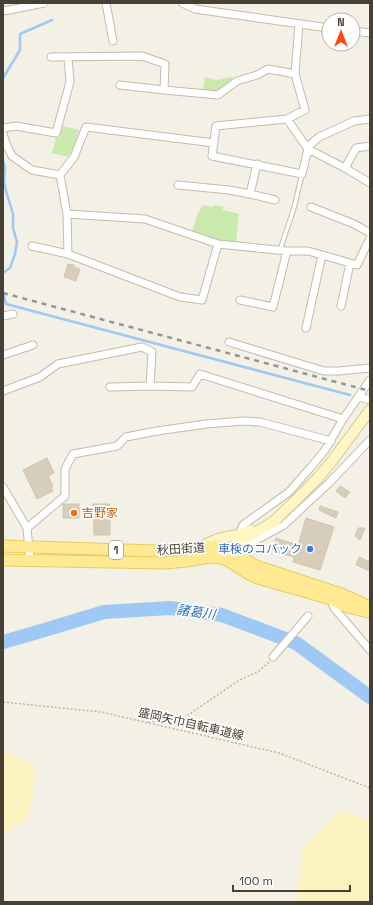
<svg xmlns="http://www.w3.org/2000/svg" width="373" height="905" font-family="'Space Grotesk','Noto Sans JP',sans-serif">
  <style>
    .green { fill: #c9eaac }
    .sand { fill: #faf2bf }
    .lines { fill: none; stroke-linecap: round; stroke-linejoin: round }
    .stream { stroke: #9ec9f4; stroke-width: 2.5 }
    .river { stroke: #9ec9f4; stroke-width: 14 }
    .building { fill: #d6cdba; stroke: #d1c6ad }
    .lane-casing { stroke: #c2bcaa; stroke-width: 5.5 }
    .street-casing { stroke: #c2bcaa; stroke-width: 9 }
    .secondary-casing { stroke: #d6c993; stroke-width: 12 }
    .primary-casing { stroke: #e9cb5d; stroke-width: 13 }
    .path { stroke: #c2b698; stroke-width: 1.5; stroke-dasharray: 2 2; stroke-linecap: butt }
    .lane { stroke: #fff; stroke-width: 3.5 }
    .street { stroke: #fff; stroke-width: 7 }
    .secondary { stroke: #fff6c4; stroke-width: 10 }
    .primary { stroke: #ffe993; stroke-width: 11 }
    .rail { stroke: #959595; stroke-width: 2.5; stroke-dasharray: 5 5; stroke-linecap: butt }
    .food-dot { fill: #e8710a; stroke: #fff; stroke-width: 1.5 }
    .shop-dot { fill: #3f7fe0; stroke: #fff; stroke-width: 1.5 }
    .labels { text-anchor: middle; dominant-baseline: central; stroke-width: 3.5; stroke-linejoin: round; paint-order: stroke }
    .shield { fill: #fff; stroke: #7e7a71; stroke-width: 1 }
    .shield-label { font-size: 11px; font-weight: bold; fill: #464134 }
    .food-label { font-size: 12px; fill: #c56008; stroke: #fff; text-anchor: start }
    .street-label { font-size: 12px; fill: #464134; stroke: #fff }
    .shop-label { font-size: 12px; fill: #366cbe; stroke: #fff; text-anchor: end }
    .water-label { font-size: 13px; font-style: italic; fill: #286fb7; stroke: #fff }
  </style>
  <rect width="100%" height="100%" fill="#f3f0e5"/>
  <path class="green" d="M205,77L216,80L232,77L233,79L213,93L203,92Z
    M62,126L79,130L73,147L68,157L52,153L56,138H60Z
    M203,205L212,207L216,205L223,207V210L239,214L236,243L218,242L192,233L197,215Z"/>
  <path class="sand" d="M3,751L33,765L36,778L28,819L3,834Z
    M340,810L370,821V902H297L303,847Z"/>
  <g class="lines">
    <path class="stream" d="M3,78L20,50V34L52,20
      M3,161L5,167L4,181L6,191L13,214V228L17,242L15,254L10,268L3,273
      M3,292L6,304L350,395"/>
    <path class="river" d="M3,642L38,632L104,612L170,608L222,615L296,643L370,697"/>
  </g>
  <path class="building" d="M68,264L74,265V267L80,269L76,281L64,277Z
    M47,458L54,473L48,476L53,486L51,487L53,491L37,499L23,470Z
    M340,486L350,492L345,498L336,491Z
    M63,504H79V518H63Z
    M93,504H110V535H94Z
    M320,506L338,512L336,518L319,510Z
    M306,518L334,527L320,570L293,562L294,557L276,552V551L272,549L276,538L298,545Z
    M358,528H365L360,540L355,536Z
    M359,557L370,562V571L356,565Z"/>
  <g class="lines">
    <g class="lane-casing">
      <path id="lane" d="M280,250L294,208L302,174"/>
    </g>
    <g class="street-casing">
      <path id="street" d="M106,3L113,41
        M182,3L195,9L329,28
        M3,11L9,10L44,3
        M353,31L370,33
        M51,57L142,56L165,64L164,90L120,85
        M295,74L305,110L287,119L216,126L212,156L302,174L308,149L311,144L319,137L354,121L370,119
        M164,90L218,95L237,81L257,75L268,69L295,74L299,24
        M287,119L308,149L345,168L370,183
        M3,128L16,126L56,133L70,82L68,57
        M3,134L7,146L12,156L32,170L60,175L67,214L68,254L180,297L202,300L218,244L287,251H308L357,265L370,238
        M345,168L356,148L370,146
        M60,175L74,157L86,127L214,143
        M178,185L229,190L250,194L257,164
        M250,194L275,200
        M311,207L354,224L370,233
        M67,214L145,219L218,244
        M32,246L68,254
        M240,300L273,307L287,251
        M341,306L350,263
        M3,316L13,314
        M306,328L322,255
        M229,342L255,350L324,371H339L370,368
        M3,355L33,345
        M370,380L343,419L325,450L311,467L289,492L243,525C238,533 240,543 251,543L284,525L330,482L370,440
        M110,387L150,386
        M3,391L40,377L58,364L142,347L152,352L150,386L192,387L200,374L343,419
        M359,397L370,400
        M3,487L27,528L30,560
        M27,528L65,496V469L73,454L117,446L126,437L157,431L206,424L244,421L260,422L331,441
        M331,599L334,608L370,650
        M273,657L308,616"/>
    </g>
    <g class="secondary-casing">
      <path id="secondary" d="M204,545L218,539L230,536L240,535L251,530
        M224,552L273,522L292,504L317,479L332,461L370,410"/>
    </g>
    <g class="primary-casing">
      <path id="primary" d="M3,546L156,551L216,546L222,547L229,549L254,565L262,568L341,594L370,607
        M3,560L165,563L186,561L209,557L222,558L229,561L249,574L258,578L331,599L345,606L368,612"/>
    </g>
    <path class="path" d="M3,702L101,712L279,753L370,788
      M148,722L185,717L238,681L259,671L269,662"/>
    <use href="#lane" class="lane"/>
    <use href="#street" class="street"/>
    <use href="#secondary" class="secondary"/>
    <use href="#primary" class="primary"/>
    <path class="rail" d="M3,293L370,391"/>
  </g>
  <circle class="food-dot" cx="74" cy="513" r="4"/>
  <circle class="shop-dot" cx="310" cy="549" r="4"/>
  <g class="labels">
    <rect class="shield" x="109" y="541" width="14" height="18" rx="3"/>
    <g class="shield-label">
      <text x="116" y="550">1</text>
    </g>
    <g class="food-label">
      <text x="82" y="513">吉野家</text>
    </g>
    <g class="street-label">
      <text transform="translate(181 549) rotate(-4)">秋田街道</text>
      <text transform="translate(191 724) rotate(13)">盛岡矢巾自転車道線</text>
    </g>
    <g class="shop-label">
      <text x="302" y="549">車検のコバック</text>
    </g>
    <g class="water-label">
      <text transform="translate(196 612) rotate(8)">諸葛川</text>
    </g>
  </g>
  <rect width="373" height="905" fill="none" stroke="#464134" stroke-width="8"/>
  <g transform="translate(341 32)"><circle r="19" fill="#ffffff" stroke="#b5b3ae"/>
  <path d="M0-3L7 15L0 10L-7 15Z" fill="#ff4811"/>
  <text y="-6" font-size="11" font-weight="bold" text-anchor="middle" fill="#464134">N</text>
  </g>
  <path d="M233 885v6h117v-6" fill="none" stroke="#464134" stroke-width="2"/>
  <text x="239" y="885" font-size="12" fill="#464134" stroke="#ffffff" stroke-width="3" paint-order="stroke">100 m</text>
</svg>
